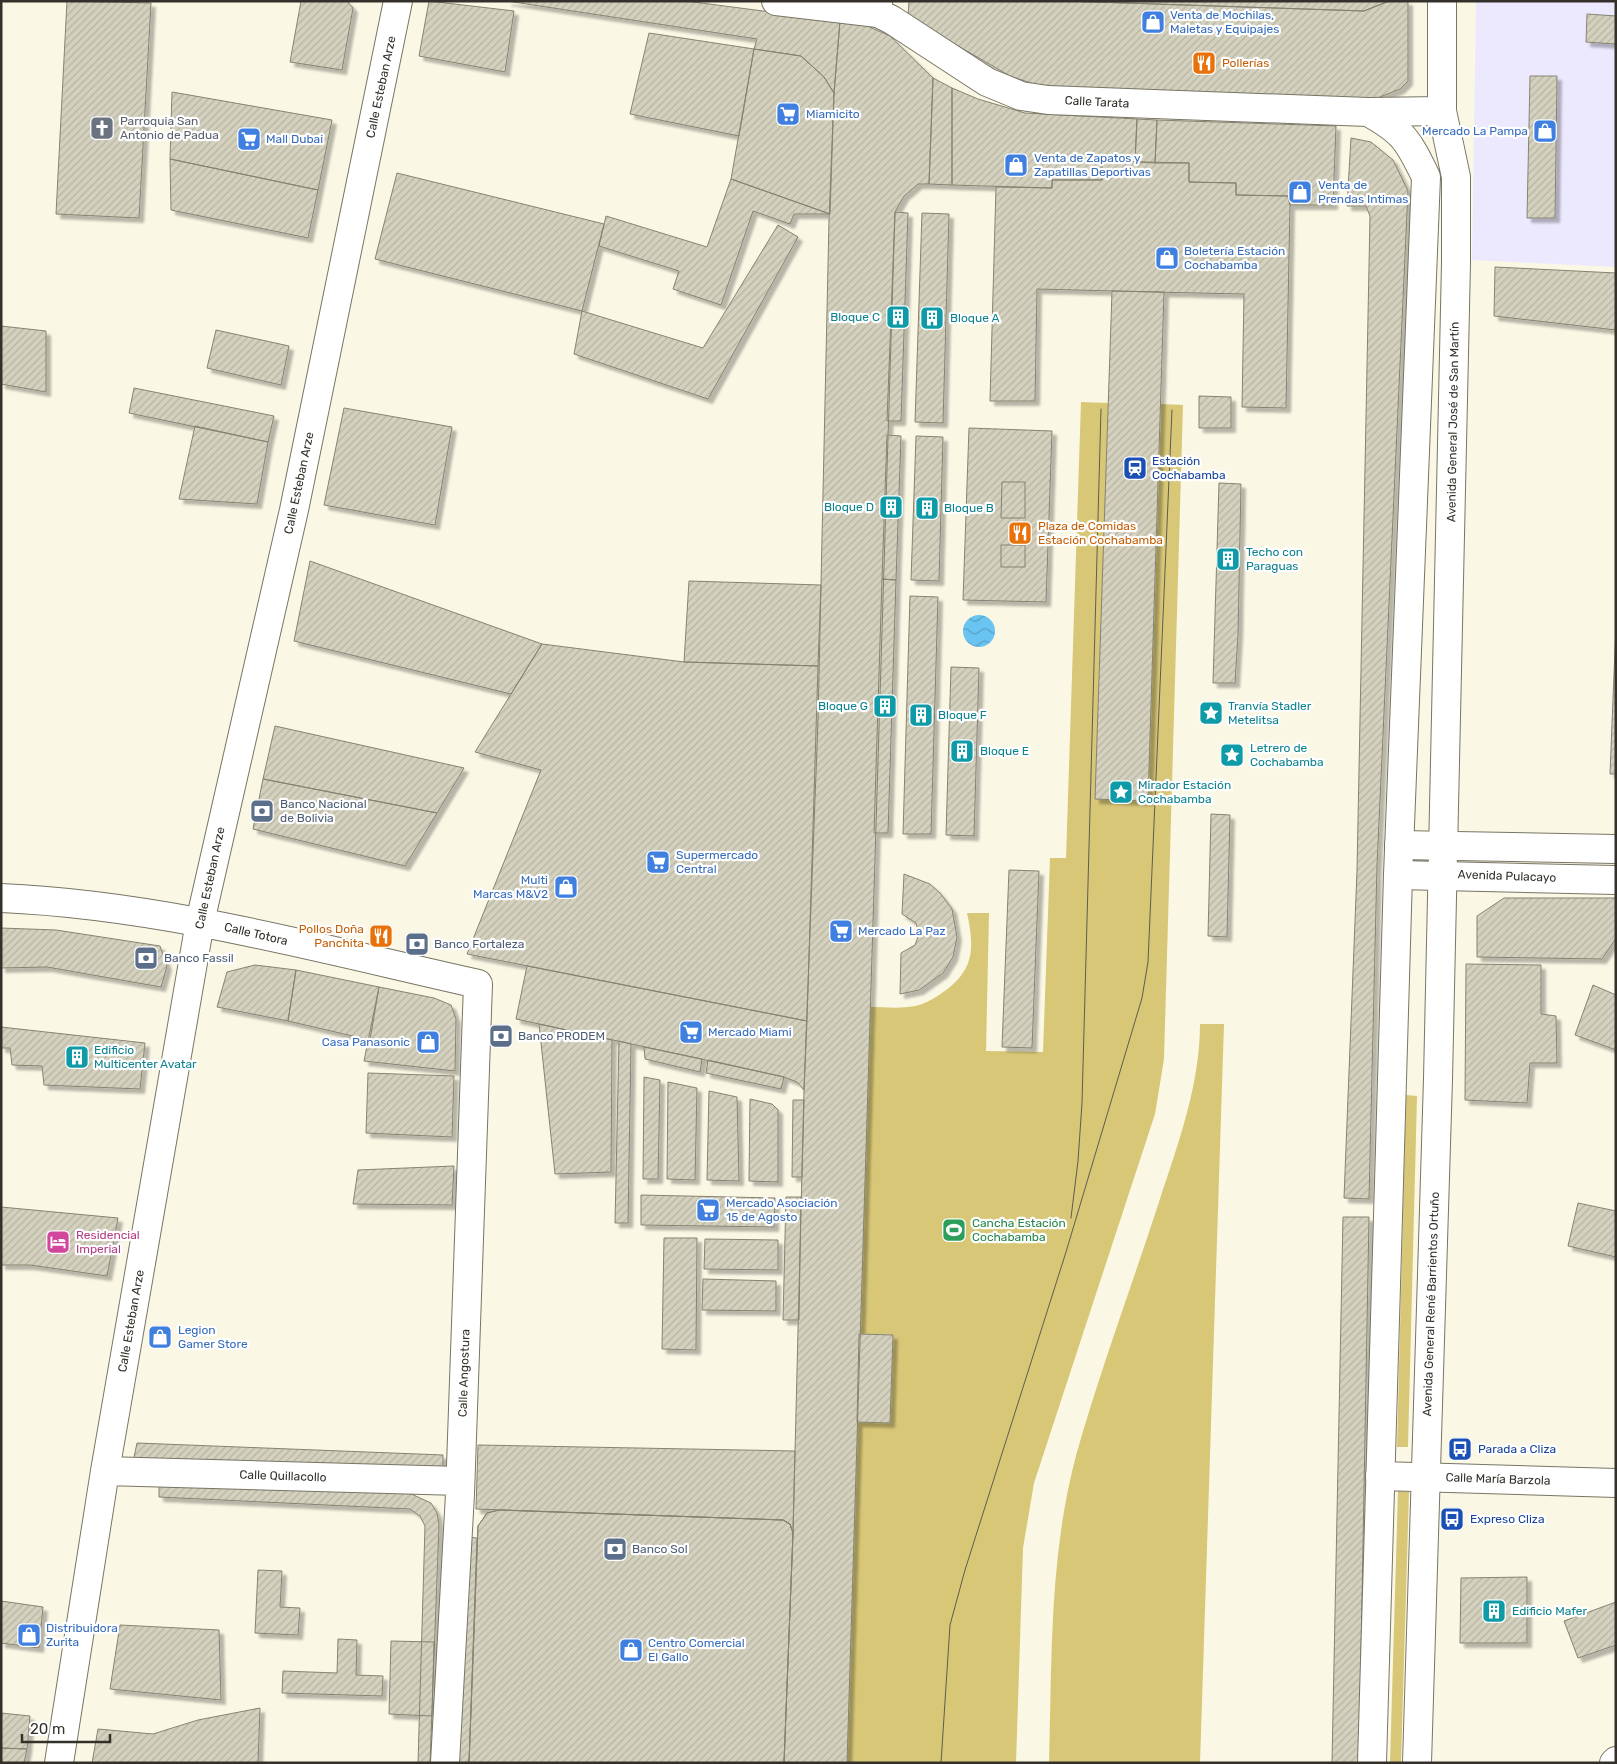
<svg xmlns="http://www.w3.org/2000/svg" width="1617" height="1764" font-family="Rubik,sans-serif">
  <style>
    .commercial { fill: #ece9ff }
    .grass { fill: #d8c777 }
    .water { fill: url(#water-waves) }
    .building { fill: url(#building-hatch); stroke: #868372; filter: url(#shadow) }
    .lines { fill: none; stroke-linecap: round; stroke-linejoin: round }
    .minor-casing { stroke: #787564; stroke-width: 30 }
    .major-casing { stroke: #787564; stroke-width: 30 }
    .minor { stroke: #fff; stroke-width: 28 }
    .major { stroke: #fff; stroke-width: 28 }
    .tram { stroke: #5e5c52; stroke-width: 1 }
    .labels { text-anchor: middle; dominant-baseline: central; stroke-width: 4.5; stroke-linejoin: round; paint-order: stroke }
    .shop-label { font-size: 12px; fill: #366cbe; stroke: #fff; text-anchor: start }
    .food-label { font-size: 12px; fill: #c56008; stroke: #fff; text-anchor: start }
    .street-label { font-size: 12px; fill: #33312a; stroke: #fff }
    .worship-label { font-size: 12px; fill: #5b616d; stroke: #fff; text-anchor: start }
    .culture-label { font-size: 12px; fill: #0d838f; stroke: #fff; text-anchor: start }
    .transit-label { font-size: 12px; fill: #164399; stroke: #fff; text-anchor: start }
    .service-label { font-size: 12px; fill: #4e5e75; stroke: #fff; text-anchor: start }
    .leisure-label { font-size: 12px; fill: #27864d; stroke: #fff; text-anchor: start }
    .hotel-label { font-size: 12px; fill: #b23c85; stroke: #fff; text-anchor: start }
  </style>
  <defs>
    <pattern id="water-waves" width="16" height="10" patternUnits="userSpaceOnUse" patternTransform="scale(1.25)"><rect width="16" height="10" fill="#69c4f2"/><path d="M0 5q4-4 8 0t8 0" fill="none" stroke="#57a0c4"/></pattern>
    <pattern id="building-hatch" width="6" height="6" patternUnits="userSpaceOnUse" patternTransform="scale(1.25)"><rect width="6" height="6" fill="#d4d1be"/><path d="M-1 1l2-2M0 6l6-6M5 7l2-2" fill="none" stroke="#b6b4a3"/></pattern>
    <filter id="shadow"><feDropShadow dx="4.5" dy="4.5" stdDeviation="1" flood-color="#0004"/></filter>
  </defs>
  <rect width="100%" height="100%" fill="#faf7e4"/>
  <path class="commercial" d="M1476,1H1616V267L1472,260Z"/>
  <path class="grass" d="M1081,402L1109,403L1096,799L1148,801L1161,404L1183,405L1164,1059L1155,1114L1034,1483L1023,1548L1016,1763H847L857,1422L890,1423L893,1335L859,1334L869,1007C884,1007 900,1009 915,1006C923,1005 935,998 942,993C974,971 975,949 967,913H989L986,1051L1043,1052L1050,858H1066Z
    M1200,1024H1224L1200,1763H1049C1052,1658 1049,1554 1077,1452C1101,1368 1132,1285 1159,1202C1178,1144 1200,1085 1200,1024Z
    M1406,1095L1417,1096L1408,1447H1397Z
    M1398,1491L1409,1492L1401,1763H1390Z"/>
  <path class="water" d="M963 631a16 16 0 1 1 32 0a16 16 0 1 1-32 0Z"/>
  <path class="building" d="M67,1L151,3L139,218L56,214Z
    M301,1H347L353,8L342,70L290,62Z
    M429,1L514,11L505,72L419,56Z
    M507,1H686L840,21L834,93L824,77L801,56L754,49L757,39Z
    M909,1H1065L1364,11L1389,1H1408V81L1400,89L1375,99L1049,89L1010,76L908,17Z
    M1065,1H1389L1364,11Z
    M1587,14L1616,16V44L1586,42Z
    M840,21L865,25L890,36L933,78L929,184H918L904,196L895,212L847,1763H784L793,1533L804,1090L818,721L829,220L834,93Z
    M649,33L754,49L739,136L630,114Z
    M754,49L801,56L824,77L834,93L830,214L731,179Z
    M1530,76H1557L1555,218H1527Z
    M933,78L952,88V185L929,184Z
    M952,88L978,99L1025,113L1137,119L1135,162L1102,161V180H1052V188L952,185Z
    M172,92L332,120L318,190L170,159Z
    M1137,119L1157,120L1155,163L1135,162Z
    M1157,120L1336,126L1333,205H1290L1288,196L1236,195V183L1189,182V163H1155Z
    M1351,138L1371,142L1393,160L1408,191L1377,865L1369,1199L1344,1198L1357,871L1370,216L1366,206H1347Z
    M170,159L318,190L308,238L171,210Z
    M1102,161L1189,163V182L1236,183V195L1288,196L1290,205L1286,408L1242,407L1244,294L1153,292L1037,289L1035,401H990L996,187L1052,188V180H1102Z
    M397,173L604,224L582,311L375,259Z
    M731,179L830,214H794L790,224L753,211L721,305L673,289L679,271L599,246L606,216L707,247Z
    M895,212L908,213L901,421H887Z
    M922,213L949,214L943,423L915,422Z
    M778,225L798,237L708,399L574,354L582,311L703,348Z
    M1495,267L1616,273V330L1494,316Z
    M1112,291L1164,292L1148,801L1095,799Z
    M1,326L46,331V392L1,384Z
    M216,330L289,346L281,385L207,368Z
    M134,388L274,416L268,442L129,413Z
    M1199,396L1231,397V428H1199Z
    M344,408L452,427L435,525L324,505Z
    M195,426L268,442L257,504L179,499Z
    M969,428L1052,431L1046,602L963,600Z
    M887,435L901,436L896,580L882,579Z
    M916,436L943,437L939,581L911,580Z
    M1002,482H1025V518H1001Z
    M1219,483L1241,484L1238,635L1235,683H1213Z
    M1001,545H1025V567H1001Z
    M310,561L542,644L511,694L294,641Z
    M882,579L896,580L888,833H874Z
    M689,581L821,585L818,666L684,662Z
    M910,596L938,597L931,834H903Z
    M1616,624V774H1610Z
    M542,644L684,662L818,666L807,1021L467,954L541,770L475,752Z
    M951,667L979,668L974,836L946,835Z
    M275,726L464,768L437,813L263,779Z
    M263,779L437,813L405,866L253,829Z
    M1211,814L1230,815L1227,937L1208,936Z
    M1009,870L1039,871L1032,1048L1002,1047Z
    M904,874L930,884L940,893L952,909L957,937L953,957L943,973L919,990L900,994L901,953L915,945L919,934L916,923L902,914Z
    M1504,898H1616V938L1602,959L1477,957V916Z
    M1,928L56,930L160,946L167,966L161,987L47,967L1,968Z
    M1466,964L1541,965V1014L1556,1016L1557,1063H1530L1527,1103L1465,1100Z
    M255,965L296,970L288,1021L217,1007L227,972Z
    M527,966L807,1021L804,1090L797,1082L784,1077L516,1019Z
    M296,970L379,987L370,1040L288,1021Z
    M1593,985L1616,995V1050L1575,1035Z
    M379,987L434,998L451,1005L456,1019L455,1071L364,1061Z
    M539,1024L612,1040L611,1172L555,1174Z
    M1,1027L145,1043L140,1089L44,1085L42,1066L12,1065L10,1048H1Z
    M619,1041L631,1044L628,1223H615Z
    M644,1047L702,1059L700,1072L645,1059Z
    M708,1060L784,1077L781,1089L706,1073Z
    M368,1073L454,1076L452,1137L366,1133Z
    M644,1077L660,1080L658,1179H643Z
    M668,1082L697,1088L695,1180L667,1179Z
    M709,1091L737,1097L739,1181L707,1180Z
    M750,1099L772,1104L778,1110V1182L749,1181Z
    M793,1100H804L802,1177H792Z
    M454,1166L452,1205L353,1204L358,1170Z
    M641,1195L775,1198L774,1227L641,1225Z
    M786,1197H801L799,1320H783Z
    M1578,1203L1616,1211V1257L1568,1246Z
    M1,1207L118,1218L107,1276L30,1265H1Z
    M1343,1217H1369L1359,1763H1332Z
    M664,1238H697L696,1350L662,1349Z
    M705,1239L778,1240V1270L704,1269Z
    M703,1279L776,1281V1311L702,1310Z
    M859,1334L893,1335L890,1423L857,1422Z
    M137,1443L443,1455V1474L133,1462Z
    M478,1445L795,1451L793,1533L790,1524L783,1520L476,1509Z
    M159,1483L407,1492L431,1503L437,1513L439,1525L430,1763H418L425,1526L420,1516L410,1509L159,1497Z
    M499,1510L783,1520L790,1524L793,1533L784,1763H469L478,1526L487,1513Z
    M499,1510L783,1520L790,1524L793,1533L784,1763H469L478,1526L487,1513Z
    M466,1537L477,1538L469,1763H457Z
    M258,1570L282,1571L280,1607L300,1608L298,1635L255,1633Z
    M1527,1577V1643H1460L1461,1578Z
    M1,1601L43,1607L39,1648L1,1643Z
    M1616,1602V1645L1578,1658L1564,1621Z
    M120,1625L219,1630L221,1700L110,1689Z
    M338,1639L357,1640L356,1675L383,1676L382,1696L282,1693L283,1671L337,1673Z
    M391,1641L434,1642L432,1716L389,1714Z
    M260,1708L258,1763H92L98,1729L153,1734L198,1720Z
    M1,1713L30,1716L27,1749L1,1748Z
    M1,1748L27,1749L24,1763H1Z"/>
  <g class="lines">
    <g class="minor-casing">
      <path id="minor" d="M776,1L878,13
        M1399,845L1616,849
        M1398,875L1616,880
        M1,898C163,905 321,949 478,984L460,1494L445,1763
        M105,1471L460,1481
        M1380,1476L1616,1483
        M59,1763L105,1471L200,922L294,510L398,1
        M1614,1763L1616,1761"/>
    </g>
    <g class="major-casing">
      <path id="major" d="M878,1V13L892,20L987,82L1021,96L1048,100L1368,112L1442,111
        M1368,112C1404,132 1408,140 1426,177L1398,875L1372,1763
        M1417,1763L1438,1079L1456,263V177L1442,111V1"/>
    </g>
    <use href="#minor" class="minor"/>
    <use href="#major" class="major"/>
    <path class="tram" d="M1071,1218L1078,1161L1082,1103L1101,409
      M941,1763L950,1625L965,1570L1066,1252L1142,998L1148,962L1172,410"/>
  </g>
  <defs>
    <g id="shop-square" transform="scale(1.25)"><rect x="-9" y="-9" width="18" height="18" rx="4" fill="#3f7fe0" stroke="#fff"/><path d="M-5-2.5h2.3a2.7 3.5 0 0 1 5.4 0H5L5.5 6h-11ZM-1.5-2.5h3a1.5 2.3 0 0 0-3 0Z" fill="#fff"/></g>
    <g id="restaurant-square" transform="scale(1.25)"><rect x="-9" y="-9" width="18" height="18" rx="4" fill="#e8710a" stroke="#fff"/><path d="M-5-6h1v4h1v-4h1v4h1v-4h1v5L-1.5 .5V6h-2V.5L-5-1ZM5-6V6H3V1.5H1.5Q1.5-4 5-6Z" fill="#fff"/></g>
    <g id="supermarket-square" transform="scale(1.25)"><rect x="-9" y="-9" width="18" height="18" rx="4" fill="#3f7fe0" stroke="#fff"/><path d="M-6-5.5h2.5l.6 2H6L4.5 2H-2.5L-4.4-4H-6ZM-1.5 3.2a1.3 1.3 0 1 0 .1 0ZM3 3.2a1.3 1.3 0 1 0 .1 0Z" fill="#fff"/></g>
    <g id="church-square" transform="scale(1.25)"><rect x="-9" y="-9" width="18" height="18" rx="4" fill="#6b7280" stroke="#fff"/><path d="M-1.2-6h2.4v3.5h3.3v2.4h-3.3V6h-2.4V-.1h-3.3v-2.4h3.3Z" fill="#fff"/></g>
    <g id="building-square" transform="scale(1.25)"><rect x="-9" y="-9" width="18" height="18" rx="4" fill="#0f9aa8" stroke="#fff"/><path d="M-4-6H4V6H1V3H-1V6H-4ZM-2.5-4.3h1.7v1.8h-1.7ZM.8-4.3h1.7v1.8H.8ZM-2.5-1h1.7V.8h-1.7ZM.8-1h1.7V.8H.8Z" fill="#fff"/></g>
    <g id="station-square" transform="scale(1.25)"><rect x="-9" y="-9" width="18" height="18" rx="4" fill="#1a4fb4" stroke="#fff"/><path d="M-3-6H3Q5-6 5-4V2Q5 4 3 4L4.5 6H3L1.5 4h-3L-3 6H-4.5L-3 4Q-5 4-5 2V-4Q-5-6-3-6ZM-3.5-4v3h7v-3ZM-3.5 1v1.5H-2V1ZM2 1v1.5H3.5V1Z" fill="#fff"/></g>
    <g id="sight-square" transform="scale(1.25)"><rect x="-9" y="-9" width="18" height="18" rx="4" fill="#0f9aa8" stroke="#fff"/><path d="M0-6L1.8-2.2L6-1.7L2.9 1.2L3.7 5.4L0 3.3L-3.7 5.4L-2.9 1.2L-6-1.7L-1.8-2.2Z" fill="#fff"/></g>
    <g id="bank-square" transform="scale(1.25)"><rect x="-9" y="-9" width="18" height="18" rx="4" fill="#5c6f8a" stroke="#fff"/><path d="M-6-4H6V4H-6ZM0-2.3a2.3 2.3 0 1 0 0 4.6a2.3 2.3 0 1 0 0-4.6Z" fill="#fff"/></g>
    <g id="stadium-square" transform="scale(1.25)"><rect x="-9" y="-9" width="18" height="18" rx="4" fill="#2e9e5b" stroke="#fff"/><path d="M0-5a6.5 5 0 1 0 0 10a6.5 5 0 1 0 0-10ZM-3.5-1.8h7v3.6h-7Z" fill="#fff"/></g>
    <g id="hotel-square" transform="scale(1.25)"><rect x="-9" y="-9" width="18" height="18" rx="4" fill="#d1479c" stroke="#fff"/><path d="M-6-4.5h1.5V1H6V5H4.5V3h-9V5H-6ZM-4 0a1.8 1.8 0 1 1 3.6 0ZM.5 0V-2.5h3Q6-2.5 6 0Z" fill="#fff"/></g>
    <g id="bus-square" transform="scale(1.25)"><rect x="-9" y="-9" width="18" height="18" rx="4" fill="#1a4fb4" stroke="#fff"/><path d="M-5-6H5V4H4V6H2V4H-2V6H-4V4H-5ZM-3.5-4V0h7V-4ZM-3.5 1.2v1.5H-2V1.2ZM2 1.2v1.5H3.5V1.2Z" fill="#fff"/></g>
  </defs>
  <g fill-rule="evenodd">
    <use href="#shop-square" x="1153" y="22"/>
    <use href="#restaurant-square" x="1204" y="63"/>
    <use href="#supermarket-square" x="788" y="114"/>
    <use href="#church-square" x="102" y="128"/>
    <use href="#shop-square" x="1545" y="131"/>
    <use href="#supermarket-square" x="249" y="139"/>
    <use href="#shop-square" x="1016" y="165"/>
    <use href="#shop-square" x="1300" y="192"/>
    <use href="#shop-square" x="1167" y="258"/>
    <use href="#building-square" x="898" y="317"/>
    <use href="#building-square" x="932" y="318"/>
    <use href="#station-square" x="1135" y="468"/>
    <use href="#building-square" x="891" y="507"/>
    <use href="#building-square" x="927" y="508"/>
    <use href="#restaurant-square" x="1020" y="533"/>
    <use href="#building-square" x="1228" y="559"/>
    <use href="#building-square" x="885" y="706"/>
    <use href="#sight-square" x="1211" y="713"/>
    <use href="#building-square" x="921" y="715"/>
    <use href="#building-square" x="962" y="751"/>
    <use href="#sight-square" x="1232" y="755"/>
    <use href="#sight-square" x="1121" y="792"/>
    <use href="#bank-square" x="262" y="811"/>
    <use href="#supermarket-square" x="658" y="862"/>
    <use href="#shop-square" x="566" y="887"/>
    <use href="#supermarket-square" x="841" y="931"/>
    <use href="#restaurant-square" x="381" y="936"/>
    <use href="#bank-square" x="417" y="944"/>
    <use href="#bank-square" x="146" y="958"/>
    <use href="#supermarket-square" x="691" y="1032"/>
    <use href="#bank-square" x="501" y="1036"/>
    <use href="#shop-square" x="428" y="1042"/>
    <use href="#building-square" x="77" y="1057"/>
    <use href="#supermarket-square" x="708" y="1210"/>
    <use href="#stadium-square" x="954" y="1230"/>
    <use href="#hotel-square" x="58" y="1242"/>
    <use href="#shop-square" x="160" y="1337"/>
    <use href="#bus-square" x="1460" y="1449"/>
    <use href="#bus-square" x="1452" y="1519"/>
    <use href="#bank-square" x="615" y="1549"/>
    <use href="#building-square" x="1494" y="1611"/>
    <use href="#shop-square" x="29" y="1635"/>
    <use href="#shop-square" x="631" y="1650"/>
  </g>
  <g class="labels">
    <g class="shop-label">
      <text x="1170" y="15">Venta de Mochilas,<tspan x="1170" dy="14">Maletas y Equipajes</tspan></text>
      <text x="806" y="114">Miamicito</text>
      <text x="1528" y="131" text-anchor="end">Mercado La Pampa</text>
      <text x="266" y="139">Mall Dubai</text>
      <text x="1034" y="158">Venta de Zapatos y<tspan x="1034" dy="14">Zapatillas Deportivas</tspan></text>
      <text x="1318" y="185">Venta de<tspan x="1318" dy="14">Prendas Intimas</tspan></text>
      <text x="1184" y="251">Boletería Estación<tspan x="1184" dy="14">Cochabamba</tspan></text>
      <text x="676" y="855">Supermercado<tspan x="676" dy="14">Central</tspan></text>
      <text x="548" y="880" text-anchor="end">Multi<tspan x="548" dy="14">Marcas M&amp;V2</tspan></text>
      <text x="858" y="931">Mercado La Paz</text>
      <text x="708" y="1032">Mercado Miami</text>
      <text x="410" y="1042" text-anchor="end">Casa Panasonic</text>
      <text x="726" y="1203">Mercado Asociación<tspan x="726" dy="14">15 de Agosto</tspan></text>
      <text x="178" y="1330">Legion<tspan x="178" dy="14">Gamer Store</tspan></text>
      <text x="46" y="1628">Distribuidora<tspan x="46" dy="14">Zurita</tspan></text>
      <text x="648" y="1643">Centro Comercial<tspan x="648" dy="14">El Gallo</tspan></text>
    </g>
    <g class="food-label">
      <text x="1222" y="63">Pollerías</text>
      <text x="1038" y="526">Plaza de Comidas<tspan x="1038" dy="14">Estación Cochabamba</tspan></text>
      <text x="364" y="929" text-anchor="end">Pollos Doña<tspan x="364" dy="14">Panchita</tspan></text>
    </g>
    <g class="street-label">
      <text transform="translate(381 87) rotate(-78)">Calle Esteban Arze</text>
      <text transform="translate(1097 102) rotate(3)">Calle Tarata</text>
      <text transform="translate(1453 422) rotate(-89)">Avenida General José de San Martín</text>
      <text transform="translate(299 483) rotate(-78)">Calle Esteban Arze</text>
      <text transform="translate(1507 876) rotate(2)">Avenida Pulacayo</text>
      <text transform="translate(210 878) rotate(-78)">Calle Esteban Arze</text>
      <text transform="translate(256 934) rotate(13)">Calle Totora</text>
      <text transform="translate(1431 1304) rotate(-88)">Avenida General René Barrientos Ortuño</text>
      <text transform="translate(131 1321) rotate(-80)">Calle Esteban Arze</text>
      <text transform="translate(464 1373) rotate(-88)">Calle Angostura</text>
      <text transform="translate(283 1476) rotate(2)">Calle Quillacollo</text>
      <text transform="translate(1498 1479) rotate(2)">Calle María Barzola</text>
    </g>
    <g class="worship-label">
      <text x="120" y="121">Parroquia San<tspan x="120" dy="14">Antonio de Padua</tspan></text>
    </g>
    <g class="culture-label">
      <text x="880" y="317" text-anchor="end">Bloque C</text>
      <text x="950" y="318">Bloque A</text>
      <text x="874" y="507" text-anchor="end">Bloque D</text>
      <text x="944" y="508">Bloque B</text>
      <text x="1246" y="552">Techo con<tspan x="1246" dy="14">Paraguas</tspan></text>
      <text x="868" y="706" text-anchor="end">Bloque G</text>
      <text x="1228" y="706">Tranvía Stadler<tspan x="1228" dy="14">Metelitsa</tspan></text>
      <text x="938" y="715">Bloque F</text>
      <text x="1250" y="748">Letrero de<tspan x="1250" dy="14">Cochabamba</tspan></text>
      <text x="980" y="751">Bloque E</text>
      <text x="1138" y="785">Mirador Estación<tspan x="1138" dy="14">Cochabamba</tspan></text>
      <text x="94" y="1050">Edificio<tspan x="94" dy="14">Multicenter Avatar</tspan></text>
      <text x="1512" y="1611">Edificio Mafer</text>
    </g>
    <g class="transit-label">
      <text x="1152" y="461">Estación<tspan x="1152" dy="14">Cochabamba</tspan></text>
      <text x="1478" y="1449">Parada a Cliza</text>
      <text x="1470" y="1519">Expreso Cliza</text>
    </g>
    <g class="service-label">
      <text x="280" y="804">Banco Nacional<tspan x="280" dy="14">de Bolivia</tspan></text>
      <text x="434" y="944">Banco Fortaleza</text>
      <text x="164" y="958">Banco Fassil</text>
      <text x="518" y="1036">Banco PRODEM</text>
      <text x="632" y="1549">Banco Sol</text>
    </g>
    <g class="leisure-label">
      <text x="972" y="1223">Cancha Estación<tspan x="972" dy="14">Cochabamba</tspan></text>
    </g>
    <g class="hotel-label">
      <text x="76" y="1235">Residencial<tspan x="76" dy="14">Imperial</tspan></text>
    </g>
  </g>
  <rect width="1617" height="1764" fill="none" stroke="#33312a" stroke-width="5"/>
  <path d="M22 1734v8h88v-8" fill="none" stroke="#33312a" stroke-width="2.5"/>
  <text x="30" y="1734" font-size="15" fill="#33312a" stroke="#ffffff" stroke-width="4" paint-order="stroke">20 m</text>
</svg>
